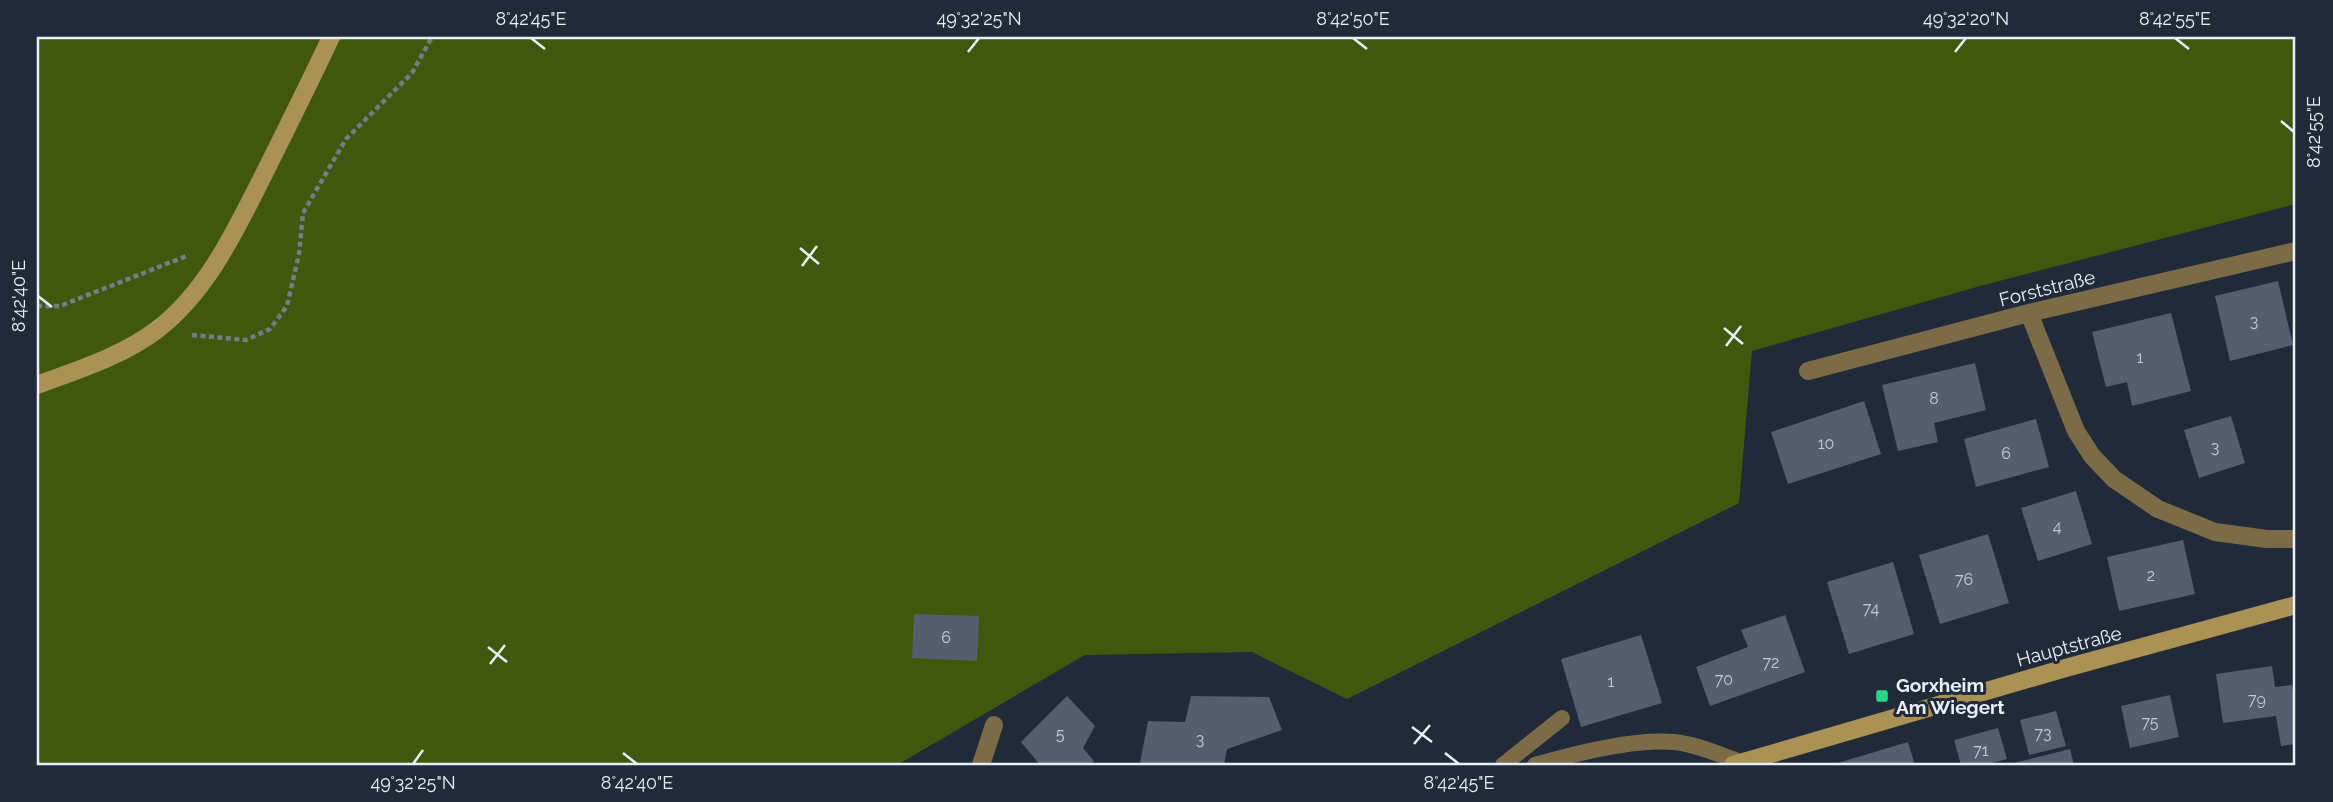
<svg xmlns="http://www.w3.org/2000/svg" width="2333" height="802" font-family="Raleway,sans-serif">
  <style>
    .green { fill: #40580d }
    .building { fill: #545e6f }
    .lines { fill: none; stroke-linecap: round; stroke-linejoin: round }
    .path { stroke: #747c89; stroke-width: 4.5; stroke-dasharray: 5 3.5; stroke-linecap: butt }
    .lane { stroke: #7b6c47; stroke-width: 16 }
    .street { stroke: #7b6c47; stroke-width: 18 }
    .secondary { stroke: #aa9154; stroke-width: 18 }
    .ticks { fill: none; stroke: #eaf0fa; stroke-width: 2.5 }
    .poi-dot { fill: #27d885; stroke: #212a39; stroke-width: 2.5 }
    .labels { text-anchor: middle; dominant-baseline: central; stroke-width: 6; stroke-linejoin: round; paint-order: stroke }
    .number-label { font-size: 16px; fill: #c4ccd7 }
    .street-label { font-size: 19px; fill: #eaf0fa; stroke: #212a39 }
    .poi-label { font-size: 19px; font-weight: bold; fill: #eaf0fa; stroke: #212a39; text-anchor: start }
    .neatline { fill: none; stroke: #eaf0fa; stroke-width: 2.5 }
    .ticks-label { font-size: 18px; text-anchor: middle; fill: #eaf0fa }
  </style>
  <rect width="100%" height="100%" fill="#212a39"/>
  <path class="green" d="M37,37H2296V204L1980,286L1752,351L1739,503L1347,699L1252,652L1085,655L897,765H37Z"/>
  <path class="building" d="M2278,281L2293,345L2230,361L2215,296Z
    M2171,313L2191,391L2132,406L2127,382L2106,387L2092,332Z
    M1975,363L1986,410L1934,423L1938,442L1898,451L1882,385Z
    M1864,401L1881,454L1788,484L1771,432Z
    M2231,416L2245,463L2199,478L2184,430Z
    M2036,419L2049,467L1976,487L1964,439Z
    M2076,491L2092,544L2038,561L2021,508Z
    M1988,534L2009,603L1940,624L1919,555Z
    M2183,540L2195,594L2119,611L2107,557Z
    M1893,562L1914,634L1849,654L1827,582Z
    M914,614L979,616L977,661L912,658Z
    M1785,615L1805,672L1710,706L1696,667L1748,647L1741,630Z
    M1641,635L1662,703L1581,727L1561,659Z
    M2272,666L2275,687L2292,685L2296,710V744L2281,746L2276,716L2223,723L2216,674Z
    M2170,695L2179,737L2130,748L2121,706Z
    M1067,696L1095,726L1083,748L1094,761L1090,765H1040L1021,742Z
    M1191,696L1269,697L1282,730L1227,749L1224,765H1142L1140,763L1148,721L1185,722Z
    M2056,711L2066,746L2029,755L2020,720Z
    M1998,728L2007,759L1985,765H1961L1954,740Z
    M1908,742L1915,765H1831Z
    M2070,749L2074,765H2014V763Z"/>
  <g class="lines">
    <path class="path" d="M37,306H60L189,255
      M192,335L246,340L270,329L287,306L299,254L303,213L346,139L412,73L432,37"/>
    <path class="lane" d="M1503,765L1562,718
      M1535,765C1573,754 1633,738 1674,742C1696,744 1720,755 1741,762"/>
    <path class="street" d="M2029,313L2076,431L2092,456L2114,479L2158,509L2215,532L2267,539H2296
      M1808,371L2029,313L2296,251
      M981,765L994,725"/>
    <path class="secondary" d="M37,385C78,370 123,356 158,329C208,290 235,231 263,176C286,130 309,84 331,37
      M1733,765L2062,669L2296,605"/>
  </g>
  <path class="ticks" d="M531,38L545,49M1353,38L1367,49M2175,38L2189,49M968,52L979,38M1955,52L1966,38M2281,121L2294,132M800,248L819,264M802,266L817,246M38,296L52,307M1724,328L1743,344M1726,346L1741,326M488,647L507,662M490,664L505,645M1412,727L1432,742M1414,744L1430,725M623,753L637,764M1445,753L1459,764M413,764L423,750"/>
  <rect class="poi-dot" x="1875" y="689" width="14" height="14" rx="3.5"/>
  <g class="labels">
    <g class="number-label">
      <text x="2254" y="321">3</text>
      <text x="2140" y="357">1</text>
      <text x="1934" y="398">8</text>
      <text x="1826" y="443">10</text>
      <text x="2215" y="447">3</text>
      <text x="2006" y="453">6</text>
      <text x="2057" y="526">4</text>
      <text x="2151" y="575">2</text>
      <text x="1964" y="579">76</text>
      <text x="1871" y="608">74</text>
      <text x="946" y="637">6</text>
      <text x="1771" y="662">72</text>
      <text x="1724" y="679">70</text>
      <text x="1611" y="681">1</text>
      <text x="2257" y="699">79</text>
      <text x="2150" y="722">75</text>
      <text x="2043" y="733">73</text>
      <text x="1060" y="734">5</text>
      <text x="1200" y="739">3</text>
      <text x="1981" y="750">71</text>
    </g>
    <g class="street-label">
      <text transform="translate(2047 288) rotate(-14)">Forststraße</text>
      <text transform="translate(2069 646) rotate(-15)">Hauptstraße</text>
    </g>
    <g class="poi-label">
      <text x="1896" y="685">Gorxheim<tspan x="1896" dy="22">Am Wiegert</tspan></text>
    </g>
  </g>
  <rect width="2333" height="802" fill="none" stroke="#212a39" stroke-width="77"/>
  <rect x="38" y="38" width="2256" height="726" class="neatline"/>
  <g class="ticks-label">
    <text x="531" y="25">8°42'45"E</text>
    <text x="979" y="25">49°32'25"N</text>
    <text x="1353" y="25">8°42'50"E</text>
    <text x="1966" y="25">49°32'20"N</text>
    <text x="2175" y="25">8°42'55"E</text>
    <text transform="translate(2314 132) rotate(-90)" y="6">8°42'55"E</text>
    <text transform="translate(19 296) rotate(-90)" y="6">8°42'40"E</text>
    <text x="413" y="789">49°32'25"N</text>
    <text x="637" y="789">8°42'40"E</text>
    <text x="1459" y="789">8°42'45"E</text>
  </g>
</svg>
